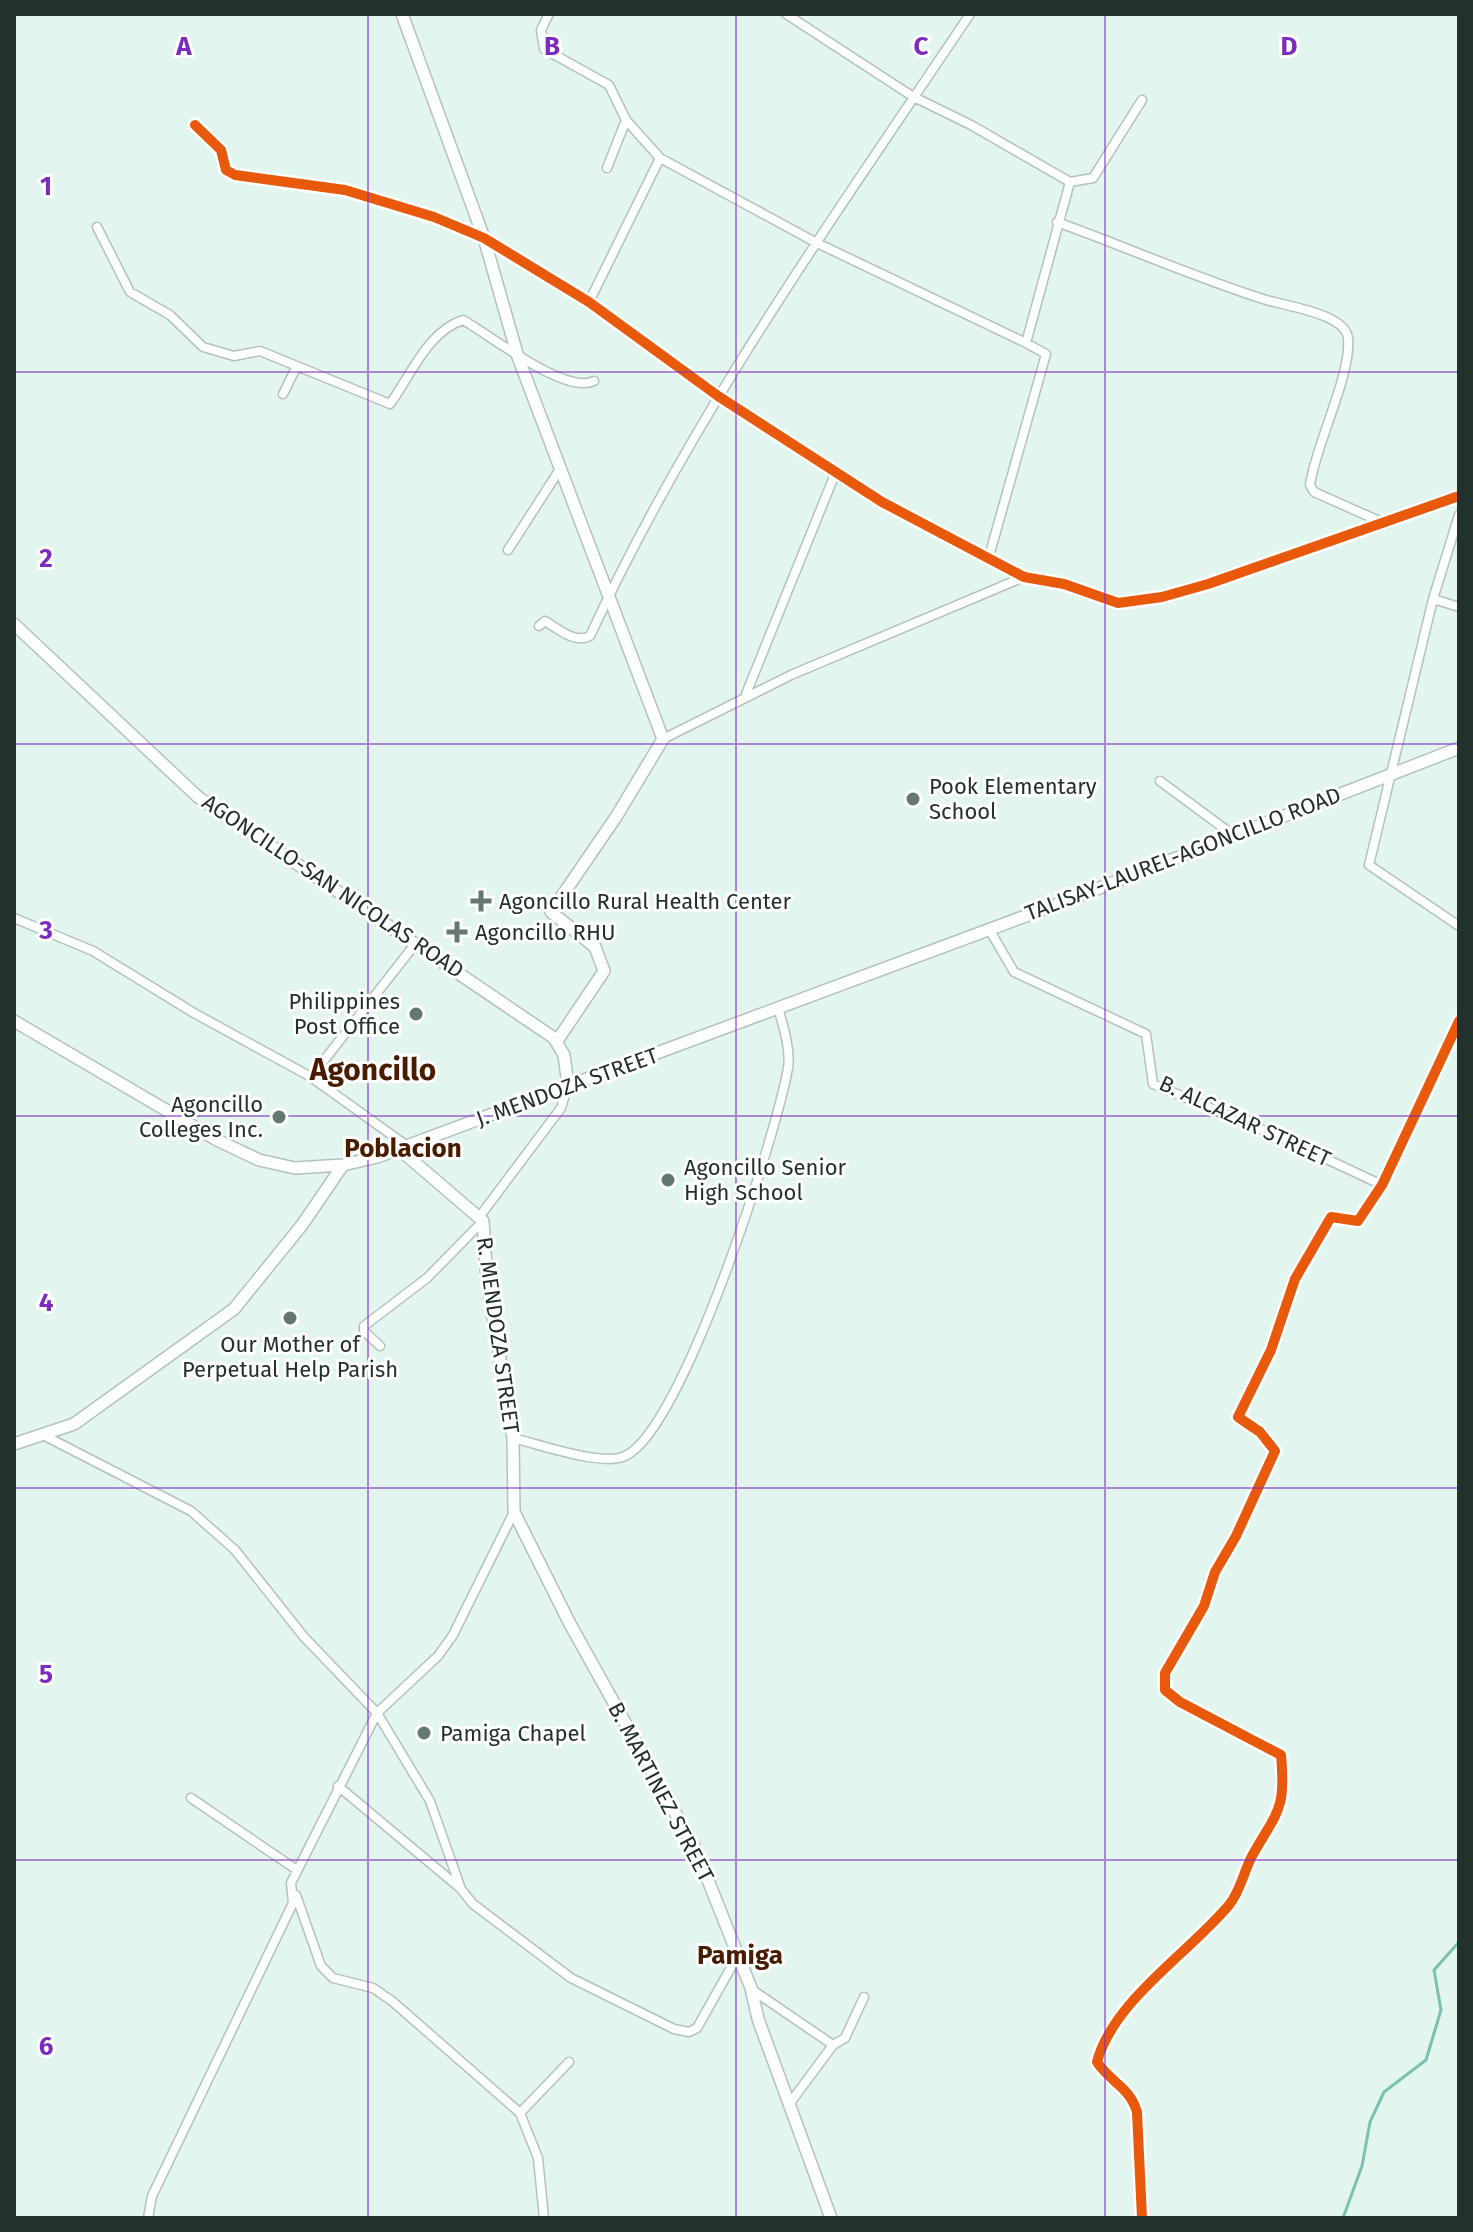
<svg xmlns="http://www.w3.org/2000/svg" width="1473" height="2232" font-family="'Fira Sans',sans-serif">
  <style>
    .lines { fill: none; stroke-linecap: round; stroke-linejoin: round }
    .stream { stroke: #7bc1af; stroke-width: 3 }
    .street-casing { stroke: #b3c2be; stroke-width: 11 }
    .secondary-casing { stroke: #b3c2be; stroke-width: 14 }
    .street { stroke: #fbfefd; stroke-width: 8 }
    .secondary { stroke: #fbfefd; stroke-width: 11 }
    .cycleway-casing { stroke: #fff; stroke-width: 15 }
    .cycleway { stroke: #e8590c; stroke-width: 10 }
    .grid { fill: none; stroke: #7b2cbf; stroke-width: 2; stroke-opacity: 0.55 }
    .poi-dot { fill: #667671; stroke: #fff; stroke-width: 3 }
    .labels { text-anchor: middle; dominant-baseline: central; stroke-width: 6; stroke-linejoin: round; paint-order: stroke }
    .poi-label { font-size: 22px; fill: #23312d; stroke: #fff; text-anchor: start }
    .street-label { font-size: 22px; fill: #23312d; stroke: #fff }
    .quarter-label { font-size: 26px; font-weight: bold; fill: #491c00; stroke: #fff }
    .district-label { font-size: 30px; font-weight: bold; fill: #491c00; stroke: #fff }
    .grid-label { font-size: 26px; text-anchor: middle; font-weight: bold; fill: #7b2cbf; stroke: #fff; stroke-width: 6; stroke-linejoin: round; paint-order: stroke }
  </style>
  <rect width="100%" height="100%" fill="#e2f5ef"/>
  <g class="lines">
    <path class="stream" d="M1343,2218L1362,2166L1370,2122L1384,2092L1426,2060L1441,2010L1434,1970L1459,1942"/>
    <g class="street-casing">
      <path id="street" d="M549,14L541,30L544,49L609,85L626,120L660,158L815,242L1026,343
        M786,14L912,96L971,125L1070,182
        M195,125L221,150L226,170L235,175L345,190L434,217L484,238L589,302L718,396L882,502L1024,577L1064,584L1118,603L1162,597L1208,584L1459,496
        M607,168L626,120
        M1057,222C1126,247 1194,277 1263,299C1284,306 1345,313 1348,338C1352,374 1315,446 1310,485L1314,492L1386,524
        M97,227L130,292L170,315L203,347L234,356L260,351L390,404C411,375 428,331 463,320C490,335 565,395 594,381
        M589,302L660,158
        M283,394L296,368
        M1459,515L1433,599L1459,607
        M508,550L560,469
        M988,560L1046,354L1026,343L1070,182L1093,178L1142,100
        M1433,599L1369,865L1459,926
        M539,626L545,621C558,629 575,644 590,636C692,415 835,216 970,14
        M746,694L835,474
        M663,739L791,675L1024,577
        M1160,781L1233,835
        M14,918L93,951L194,1013L311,1077L407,1146
        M989,929L1014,972L1146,1034L1153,1084L1284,1139L1382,1185
        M311,1077L416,943
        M480,1216L561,1108L568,1085
        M380,1346L364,1331V1326L427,1278L483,1221
        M45,1436L191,1511L235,1550L304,1637L377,1713L430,1801L461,1889L473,1904L571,1978L674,2029L689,2032L697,2028L738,1955
        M513,1438C538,1444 603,1467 625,1456C683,1430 776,1135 788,1068C791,1050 783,1025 778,1008
        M338,1786L460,1888
        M191,1798L297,1870
        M296,1895L321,1966L333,1978L373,1988L392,2001L520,2113L538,2158L544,2218
        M751,1989L833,2045L790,2103
        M833,2045L845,2038L864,1997
        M520,2113L569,2062
        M148,2218L152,2196L293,1903L291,1883L377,1713L438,1656L453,1635L514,1512
        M1142,2218L1137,2112C1130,2087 1110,2082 1097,2062C1113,2001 1188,1954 1229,1905C1240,1892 1244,1871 1252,1856C1278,1810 1286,1810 1281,1755L1180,1702L1165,1690V1673L1204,1606L1215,1572L1236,1536L1275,1451L1260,1432L1238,1417L1271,1350L1295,1279L1331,1217L1358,1221L1382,1185L1459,1021"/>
    </g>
    <g class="secondary-casing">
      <path id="secondary" d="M402,14L484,238L518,357L663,739L616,817L551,912L595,947L604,971L557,1041
        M14,624L198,797L554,1038L564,1055L568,1085
        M14,1021L217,1140L259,1160L295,1168L343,1165L377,1157L1066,901L1459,748
        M399,1149L483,1221L487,1281L513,1438L514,1512L570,1624L696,1850L751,1988L758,2019L831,2218
        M14,1444L74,1424L234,1309L302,1225L343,1165"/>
    </g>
    <use href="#street" class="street"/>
    <use href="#secondary" class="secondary"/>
    <g class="cycleway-casing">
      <path id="cycleway" d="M195,125L221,150L226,170L235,175L345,190L434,217L484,238L589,302L718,396L882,502L1024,577L1064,584L1118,603L1162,597L1208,584L1459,496
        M1142,2218L1137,2112C1130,2087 1110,2082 1097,2062C1113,2001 1188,1954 1229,1905C1240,1892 1244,1871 1252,1856C1278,1810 1286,1810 1281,1755L1180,1702L1165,1690V1673L1204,1606L1215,1572L1236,1536L1275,1451L1260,1432L1238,1417L1271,1350L1295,1279L1331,1217L1358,1221L1382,1185L1459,1021"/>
    </g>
    <use href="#cycleway" class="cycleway"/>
  </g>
  <path class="grid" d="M368,14V2218M736,14V2218M1105,14V2218M14,372H1459M14,744H1459M14,1116H1459M14,1488H1459M14,1860H1459"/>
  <g class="poi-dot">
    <circle cx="913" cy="799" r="8"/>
    <path d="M477 889h8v8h8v8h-8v8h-8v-8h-8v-8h8z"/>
    <path d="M453 920h8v8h8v8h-8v8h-8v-8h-8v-8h8z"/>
    <circle cx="416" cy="1014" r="8"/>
    <circle cx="279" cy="1117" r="8"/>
    <circle cx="668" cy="1180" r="8"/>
    <circle cx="290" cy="1318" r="8"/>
    <circle cx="424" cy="1733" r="8"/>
  </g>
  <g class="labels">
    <g class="poi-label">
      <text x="929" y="786">Pook Elementary<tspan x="929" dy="25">School</tspan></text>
      <text x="499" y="901">Agoncillo Rural Health Center</text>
      <text x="475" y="932">Agoncillo RHU</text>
      <text x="400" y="1001" text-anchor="end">Philippines<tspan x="400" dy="25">Post Office</tspan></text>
      <text x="263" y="1104" text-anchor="end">Agoncillo<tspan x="263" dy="25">Colleges Inc.</tspan></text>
      <text x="684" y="1167">Agoncillo Senior<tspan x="684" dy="25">High School</tspan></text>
      <text x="290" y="1344" text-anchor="middle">Our Mother of<tspan x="290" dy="25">Perpetual Help Parish</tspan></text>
      <text x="440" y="1733">Pamiga Chapel</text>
    </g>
    <g class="street-label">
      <text transform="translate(1183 854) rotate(-21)">TALISAY-LAUREL-AGONCILLO ROAD</text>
      <text transform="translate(333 886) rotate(34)">AGONCILLO-SAN NICOLAS ROAD</text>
      <text transform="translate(567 1087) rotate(-20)">J. MENDOZA STREET</text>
      <text transform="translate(1245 1121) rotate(25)">B. ALCAZAR STREET</text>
      <text transform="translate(498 1335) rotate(82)">R. MENDOZA STREET</text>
      <text transform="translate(661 1792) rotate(62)">B. MARTINEZ STREET</text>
    </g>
    <g class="quarter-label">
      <text x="403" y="1148">Poblacion</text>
      <text x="740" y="1955">Pamiga</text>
    </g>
    <g class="district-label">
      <text x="373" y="1070">Agoncillo</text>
    </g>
  </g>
  <g class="grid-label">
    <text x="184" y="55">A</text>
    <text x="552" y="55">B</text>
    <text x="921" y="55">C</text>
    <text x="1289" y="55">D</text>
    <text x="46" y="195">1</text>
    <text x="46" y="567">2</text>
    <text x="46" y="939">3</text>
    <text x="46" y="1311">4</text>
    <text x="46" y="1683">5</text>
    <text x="46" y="2055">6</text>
  </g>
  <rect width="1473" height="2232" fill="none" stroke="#23312d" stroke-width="32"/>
</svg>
